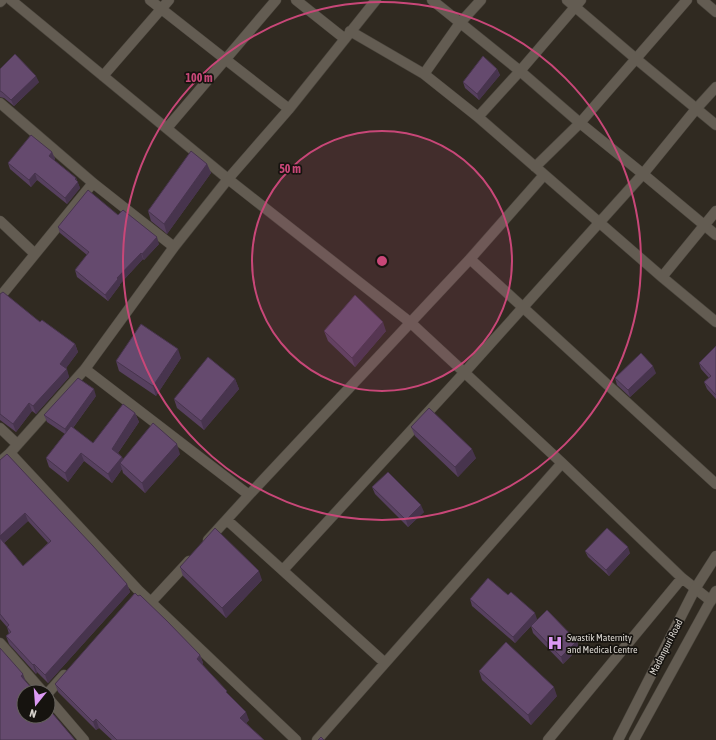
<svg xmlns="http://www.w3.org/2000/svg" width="716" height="740" font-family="'Asap Condensed',sans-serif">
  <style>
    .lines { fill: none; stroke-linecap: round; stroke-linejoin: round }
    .minor-casing { stroke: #4a453d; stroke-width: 11 }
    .tertiary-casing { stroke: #4a453d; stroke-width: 11 }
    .minor { stroke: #635c52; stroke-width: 10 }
    .tertiary { stroke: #635c52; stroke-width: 10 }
    .wall { fill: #57405f; fill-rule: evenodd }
    .shaded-wall { fill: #47344d }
    .building { fill: #654a6e; stroke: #47344d }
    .ring { fill: none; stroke: #c84778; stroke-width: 2 }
    .labels { text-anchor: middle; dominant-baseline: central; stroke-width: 3.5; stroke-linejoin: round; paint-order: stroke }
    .poi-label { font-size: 10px; fill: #d8d4ce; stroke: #16130f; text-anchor: start }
    .street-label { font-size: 10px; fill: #d8d4ce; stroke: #16130f }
    .centre { fill: #c84778; stroke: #16130f; stroke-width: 2 }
    .ring-label { font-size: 12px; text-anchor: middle; font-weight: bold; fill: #c84778; stroke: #16130f; stroke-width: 3.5; stroke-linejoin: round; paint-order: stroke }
  </style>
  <rect width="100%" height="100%" fill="#302a21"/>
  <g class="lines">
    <g class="minor-casing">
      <path id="minor" d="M11,0L228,179L411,323L562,463L682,578L711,601
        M150,0L225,59L289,109
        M296,0L345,39
        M432,0L520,71L580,123L643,174L716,235
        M567,0L635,58L716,125
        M702,0L716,12
        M0,2L2,0
        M350,31L424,74L478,117L662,277L716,322
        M424,74L460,23L481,0
        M103,76L169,0
        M0,103L93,183L174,247
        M478,117L520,71L581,0
        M167,128L276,0
        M535,167L580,123L687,0
        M0,221L35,254
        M470,259L716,484
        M662,277L716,211
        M0,297L93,183
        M85,369L249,495
        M0,428L17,444
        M10,453L139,591L296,740
        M0,462L10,453L85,369L174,247L228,179L289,109L376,0
        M227,520L385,663
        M208,540L249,495L470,259L544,175
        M283,570L464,373L643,174L696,109L716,87
        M151,602L189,561
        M0,643L43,692
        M48,693L64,675
        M48,698L84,740
        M317,740L562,463
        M548,740L682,578"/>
    </g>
    <g class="tertiary-casing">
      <path id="tertiary" d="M618,740L695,589L716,556
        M634,740L716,591"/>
    </g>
    <use href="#minor" class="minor"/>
    <use href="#tertiary" class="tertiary"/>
  </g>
  <path class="wall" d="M0,69L39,82L14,106L4,98L0,97Z
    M497,69L500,75L479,100L465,88L463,82Z
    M52,152L55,159L54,160L76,178L80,188L67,204L37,180L31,187L10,169L8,163Z
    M207,164L211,173L167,234L151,221L148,211Z
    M118,215L159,244L144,260L143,259L120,284V285L108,301L77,277L75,270L87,255L60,233L58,227Z
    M0,294L40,322L75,344L78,352L66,368L69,377L36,414L32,411L16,432L0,420Z
    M324,331H386L355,367L328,341Z
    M716,346V399L707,389L704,382L709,378L701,369L699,363Z
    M181,358L156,396L119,371L116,361Z
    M656,373L630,397L617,385L615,378Z
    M235,379L239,389L204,430L177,408L174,399Z
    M96,396L73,428L93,443L135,413L139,422L118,453L122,457L123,460L180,454L145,493L123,473L122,469L112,483L84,461L68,482L49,467L46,458L65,434L47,422L44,415Z
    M411,427L476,458L458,477L415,436Z
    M0,460L127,584L130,592L48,683L37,672L36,674L9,644L6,636L9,634L7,627L0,619ZM28,521L48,543L23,566L4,543Z
    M372,487L424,512L408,527L375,494Z
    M585,551L630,553L609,576L588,557Z
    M180,567L262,580L226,618L183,576Z
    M138,596L200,655L203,663L202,664L249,720L246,723L264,740H112L99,728L96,730L58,692L55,684Z
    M470,599L537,619L531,626L577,641L579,648L563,664L533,633L531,626L515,643L472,606Z
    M479,671L557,696L531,725L482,680Z"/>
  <path class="shaded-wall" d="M497,69L500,75L479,100L477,94Z
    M36,76L39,82L14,106L11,100Z
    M52,152L55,159L52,163L49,156Z
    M207,164L211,173L167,234L164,224Z
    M35,173L37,180L31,187L29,180Z
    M76,178L80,188L67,204L65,198Z
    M157,237L159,244L144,260L142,254Z
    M141,253L143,259L120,284V285L108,301L105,295L117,278Z
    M383,322L386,331L355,367L352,358Z
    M75,344L78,352L64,371L67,369L69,377L36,414L33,406L60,364Z
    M178,349L181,358L156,396L153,386Z
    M653,366L656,373L630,397L628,390Z
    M235,379L239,389L204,430L201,421Z
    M94,389L96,396L67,436L65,429Z
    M29,403L32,411L16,432L13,424Z
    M135,413L139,422L115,457L112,449Z
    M177,444L180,454L145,493L142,483Z
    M472,449L476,458L458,477L455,467Z
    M81,453L84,461L68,482L65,473Z
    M122,457L125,465L120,463L122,469L112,483L108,474Z
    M421,505L424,512L408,527L406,520Z
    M25,513L28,521L2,545L0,540V536Z
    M628,547L630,553L609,576L606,570Z
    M259,571L262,580L226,618L222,608Z
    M127,584L130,592L48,683L45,675Z
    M535,613L537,619L515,643L513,637Z
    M577,641L579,648L563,664L561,657Z
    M200,655L203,663L200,667L197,659Z
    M34,664L37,672L36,674L33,665Z
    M23,674L26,682L21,676Z
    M554,687L557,696L531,725L528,715Z
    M246,712L249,720L243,726L240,718Z
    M96,719L99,728L96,730L93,722Z"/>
  <path class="building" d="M15,54L36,76L11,100L2,92L0,91V69Z
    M483,56L497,69L477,94L463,82Z
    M31,135L52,152L49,156L76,178L75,179L78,182L65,198L35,173L29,180L8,163Z
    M191,151L207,164L164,224L148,211Z
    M88,190L118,215L123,210L157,237L142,254L141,253L117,278L118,279L105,295L75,270L89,252L58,227Z
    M3,292L40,322L42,320L75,344L60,364L67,369L33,406L29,403L13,424L0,414V294Z
    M355,295L383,322L352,358L324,331Z
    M141,324L178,349L153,386L116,361Z
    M716,346V395L704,382L711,376L699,363Z
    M641,353L653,366L628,390L615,378Z
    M208,357L235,379L201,421L174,399Z
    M78,378L94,389L65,429L44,415Z
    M123,404L135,413L112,449L122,457L108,474L81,453L65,473L46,458L71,426L93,443Z
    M429,408L472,449L455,467L411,427Z
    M153,423L177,444L142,483L120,463Z
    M7,454L93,546L127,584L45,675L34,664L33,665L6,636L11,632L7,627L9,625L0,614V538L23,566L51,541L25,513L0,536V460Z
    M388,472L421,505L406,520L372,487Z
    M215,528L259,571L222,608L180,567Z
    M607,528L628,547L606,570L585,551Z
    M488,578L508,595L511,592L535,613L513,637L470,599Z
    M135,593L138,596L140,595L167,621L200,655L197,659L227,691L226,692L246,712L240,718L264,740H117L96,719L93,722L55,684Z
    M547,610L577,641L561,657L531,626Z
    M506,642L554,687L528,715L479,671Z
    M0,648L23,674L21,676L35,692H24V716H48V708L75,740H0Z
    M321,737L324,740H318Z"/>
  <circle cx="382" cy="261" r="130" fill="#c84778" fill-opacity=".12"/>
  <g class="ring">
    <circle cx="382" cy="261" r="130"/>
    <circle cx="382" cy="261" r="259"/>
  </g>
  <defs>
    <g id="hospital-bare" transform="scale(1.2)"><path d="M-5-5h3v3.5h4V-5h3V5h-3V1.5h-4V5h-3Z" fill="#dc99f4" stroke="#16130f" stroke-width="2.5" paint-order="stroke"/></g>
  </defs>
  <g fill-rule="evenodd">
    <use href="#hospital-bare" x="555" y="643"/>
  </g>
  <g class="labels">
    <g class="poi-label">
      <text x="567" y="637">Swastik Maternity<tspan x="567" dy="12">and Medical Centre</tspan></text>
    </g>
    <g class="street-label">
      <text transform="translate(666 647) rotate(-63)">Madanpuri Road</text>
    </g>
  </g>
  <circle cx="382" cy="261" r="6" class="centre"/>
  <g class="ring-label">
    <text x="199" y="82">100 m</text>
    <text x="290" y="173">50 m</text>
  </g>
  <g transform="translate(36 704) rotate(197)"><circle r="19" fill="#16130f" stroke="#64605b"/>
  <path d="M0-3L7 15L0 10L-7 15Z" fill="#dc99f4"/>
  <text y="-6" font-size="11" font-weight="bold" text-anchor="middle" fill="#d8d4ce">N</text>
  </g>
</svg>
